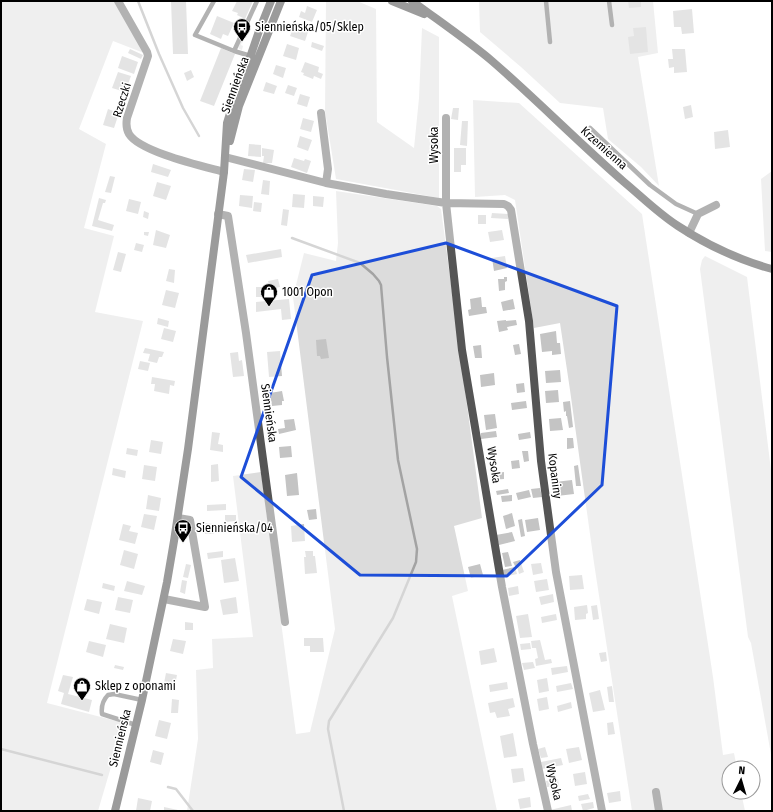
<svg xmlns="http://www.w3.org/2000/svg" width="773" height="812" font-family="'Fira Sans Condensed',sans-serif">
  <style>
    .green { fill: #dcdcdc }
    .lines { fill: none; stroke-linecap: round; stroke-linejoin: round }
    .stream { stroke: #a3a3a3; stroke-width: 2.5 }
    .building { fill: #c4c4c4 }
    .service { stroke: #555; stroke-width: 4.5 }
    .minor { stroke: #555; stroke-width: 8 }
    .secondary { stroke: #222; stroke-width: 8 }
    .marked { fill: none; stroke: #1d4ed8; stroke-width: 3; stroke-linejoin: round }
    .labels { text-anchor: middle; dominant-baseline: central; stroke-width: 3; stroke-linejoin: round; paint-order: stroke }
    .poi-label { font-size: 12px; fill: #000; stroke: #fff; text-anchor: start }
    .street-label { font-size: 12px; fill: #000; stroke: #fff }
  </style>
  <rect width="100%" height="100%" fill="#fff"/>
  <path class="green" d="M1,1H115L144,53L113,41L79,129L106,144L84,228L114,236L95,312L143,321L47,703L124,723L98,811H1Z
    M326,1H357L376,9L377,122L414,148L419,98L422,28L439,37V198L336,179L325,111Z
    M479,1H653L658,53L638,57L659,186L641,167L608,139L603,108L560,103L521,67L480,32Z
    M246,27L250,29L246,38L243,37L241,45L243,46L242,50L239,49L238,47Z
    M473,100L519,103L642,214L713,677L723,755L734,753L737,768H729V792H741L745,811H632L594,563L570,390L560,323L534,328L515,200L505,195L475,197Z
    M772,171V252L765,251L761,179Z
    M336,191L437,206L441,209L482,518L454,526L468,591L452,596L497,811H187L198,739L196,670L213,668L212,639L253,637L233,476L261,472L296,734L310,732L335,629L293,297L304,253L336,261L338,243Z
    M705,256L747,277L772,478V760L751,643L748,637L700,269L702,260Z"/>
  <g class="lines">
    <path class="stream" d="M138,1L159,54L183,108L199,136
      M292,238L360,263L373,274L379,281L381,285L387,357L398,460L417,549L416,562L393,618L329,721L328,729L344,811
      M1,749L102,775
      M168,787L176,789L193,811"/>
  </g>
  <path class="building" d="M171,1H186L188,54H173Z
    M237,1H253L245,19L237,15L238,13L232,11Z
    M628,1H641V7L629,8Z
    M307,6L317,10L312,22L299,17L301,11L305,13Z
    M692,9L694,33L682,34L681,27H674L673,11Z
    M217,16L234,23L228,36L223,34L221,39L210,34Z
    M295,24L309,29L305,41L290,36Z
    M646,27L648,52L630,54L628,37L634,36L633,28Z
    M312,42L324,46L322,51L311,47Z
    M287,44L299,48L296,60L283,56Z
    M221,48L235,54L214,106L200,101Z
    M130,49L143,55L141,59L128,53Z
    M672,49H685L687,72L674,73V67L669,68L668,59H673Z
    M122,56L138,62L134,74L118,68Z
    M305,62L319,67L318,72L323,74L321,79L314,76L313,79L303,75L304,73L301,72Z
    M276,65L286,68L283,78L273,74Z
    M191,70L194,77L187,81L184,73Z
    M118,72L131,76L125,92L112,88Z
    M266,82L277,86L274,94L263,91Z
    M288,85L297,88L294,96L285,93Z
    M300,94L310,97L307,107L297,104Z
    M691,105L693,117L685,119L683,107Z
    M453,108H459L458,120L451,119Z
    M108,109L116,112L115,115L118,116L114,128L103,125Z
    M303,118L314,121L311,132L300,129Z
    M462,121H468L467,146L460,145Z
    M728,130L730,147L715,149L714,132Z
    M300,136L312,140L308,151L297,147Z
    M249,144L261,145V157L248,156Z
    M262,148L274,150L272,163H263L264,156H262Z
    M454,148H466V165H461V172H454Z
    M294,158L304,161L305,159L311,161L307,173L291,167Z
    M153,164L171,170L168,177L151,172Z
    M244,169L255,170L253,182L242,180Z
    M110,176L115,177L111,193L105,192Z
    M263,180L270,181L269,195L261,194Z
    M157,182L171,186L166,200L153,196Z
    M293,194L305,195L304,208L292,207Z
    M240,195L253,196L252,208L239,206Z
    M313,196L324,197L323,207L313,206Z
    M99,198L106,200L105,203H103L98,220L114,225L112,231L92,226Z
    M129,199L141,202L138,214L126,211Z
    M254,202L262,203L261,212L253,211Z
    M283,209L289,210L287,226L281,225Z
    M144,211L149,213L148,219L143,217Z
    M492,213L508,214V219L491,218Z
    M478,215H486V224H478Z
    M156,230L170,235L166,248L153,245Z
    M502,230L504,240L490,242L488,232Z
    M144,232H149L148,236L144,235Z
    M136,243L144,245L142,252L134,250Z
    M281,249L282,257L248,263L246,255Z
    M118,252L126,254L121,272L113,270Z
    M505,256L507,268L494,271L492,258Z
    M169,269L175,270L174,283L166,281Z
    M504,277H507V281L505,282V290L499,291L498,279H504Z
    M278,279L280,287L270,289L268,281Z
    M256,287H268L269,297H256Z
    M166,290L179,293L175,308L162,305Z
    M481,297L482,307H486L487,313L469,316L468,310L471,309L470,299Z
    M289,299L291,319L282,320L281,309L256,312V302Z
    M513,299L515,309L503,311L501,302Z
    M158,318L169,321L168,327L157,324Z
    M506,320V321L516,320L517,325L507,327L508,330L499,332L497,321Z
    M164,328L176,331L173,342L161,339Z
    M556,331L557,343H560L561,354L552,355V351L542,352L540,334Z
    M326,339L329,358L321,359L320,356H317L316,340Z
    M519,344L521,354L515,355L513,345Z
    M481,345L482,358H475L473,346Z
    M145,348L164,352L162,357H159L157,363L148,361L150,354L143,353Z
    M280,351L282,376L269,377L267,352Z
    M238,352L239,361L242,360L244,376L233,377L230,353Z
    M140,361L150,363L148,371L138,369Z
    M560,370L561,382L546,383L545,371Z
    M494,373L495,385L481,387L480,375Z
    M152,377L175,381L174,386L170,385L169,394L154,391L155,384H151Z
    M524,383L525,392L517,393L516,384Z
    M558,390L559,402L546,403L545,391Z
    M282,391L284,401H282V405L272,406L270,393Z
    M526,401L527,408L512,410L511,403Z
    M570,401L573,427L569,428L567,416H566V411L564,412L563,402Z
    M495,414L497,428L486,430L484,415Z
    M561,418L563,430L550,431L549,419Z
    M294,419L296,430L279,434L278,429L285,428L284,420Z
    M496,431L497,437L481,439V433Z
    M212,432L220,433L218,444L223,445V452L210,450Z
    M530,432L531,438L519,440L518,434Z
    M567,438H573L574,448L567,449Z
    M151,440L163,442L161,454L149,452Z
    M291,446L292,457L280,458L279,447Z
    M127,448L138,450L137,456L126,454Z
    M522,451H528L529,461L524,462Z
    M519,460L520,468L512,469L511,461Z
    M218,464L219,481L211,482V465Z
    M144,465L157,467L155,481L142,479Z
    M578,465L581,486H576L574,466Z
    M113,468L126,471L125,478L112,475Z
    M504,472V479L492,480V474Z
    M297,473L299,495L287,496L285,475Z
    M572,480L574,494L557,496L555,482Z
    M540,488L542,497L533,498L531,489Z
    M508,489L509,493L497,495L496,491Z
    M529,490L531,497L518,500L516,493Z
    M148,495L161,498L159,511L146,509Z
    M512,495V501L502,502L501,496Z
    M226,504V510L207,511V505Z
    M316,509L317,519L309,520L307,510Z
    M512,513L515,526L506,529L503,516Z
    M144,514L157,516L154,530L141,527Z
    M225,515H236V521L225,522Z
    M538,518L540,530L527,532L525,520Z
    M522,519L525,536L521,537L518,520Z
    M205,523L214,524V534H205Z
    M123,524L131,526L129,531L138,533L135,544L119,540Z
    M304,524L305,541L292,542L291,526Z
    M512,532L515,541L499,545L496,535Z
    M124,550L138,554L134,569L120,565Z
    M223,551V557L208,559L207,553Z
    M305,551H313V556H315L317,573L305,574L304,557H306Z
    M508,552L512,566L505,567L502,553Z
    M235,558L239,581L224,583L221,560Z
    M520,560L524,572L519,574L517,566H515L513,562Z
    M541,563L543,573L533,575L531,564Z
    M186,564L191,565L188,578L183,577Z
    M480,564L483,575L471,578L468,567Z
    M515,567L517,574L504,577L502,570Z
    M582,575L584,589L570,590L569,576Z
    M547,579L549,590L536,592L534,581Z
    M182,580L187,581L185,594L180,592Z
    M127,581L145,586L142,595L124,591Z
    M103,583L115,586L114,591L102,588Z
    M518,586L519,594L509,596L508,588Z
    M553,594L554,602L541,605L539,597Z
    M118,597L133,600L130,613L115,610Z
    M236,597L238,613L223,615L220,600Z
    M87,599L102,602L99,614L84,610Z
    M587,605L588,613L586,614V619L575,620L574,607Z
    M597,605L599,619L593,620L591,606Z
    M528,614L532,637L520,638L516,616Z
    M556,614L557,620L542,623L541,617Z
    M185,622L193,623V630H185Z
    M110,624L127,628L124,643L106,639Z
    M304,638H323L324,652H310V646H304Z
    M173,639L186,641L183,654L170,651Z
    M540,640L545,660L551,659L552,663L536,666L535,659L538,658L536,648H532L531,641Z
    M89,641L106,645L103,657L86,652Z
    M530,643L531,649L521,650L520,644Z
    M494,648L497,662L481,665L479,651Z
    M606,652L607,661L601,662L599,653Z
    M533,662L535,668L524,670L522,663Z
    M115,665L124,667L123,670L114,668Z
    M567,666L568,672L552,675L551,668Z
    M166,673L177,675L175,685L164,683Z
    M63,675L73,677L68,694L92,700L89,712L61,704L64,693L58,691Z
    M547,678L549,691L539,693L537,680Z
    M507,682L508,689L490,692L489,685Z
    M571,683L573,689L557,692L556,686Z
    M612,686L614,702H609L607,687Z
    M600,690L605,710L593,712L589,693Z
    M547,697L549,709L539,711L537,699Z
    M513,698L515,707L508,709L510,716L497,718L495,712L490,713L488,703Z
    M172,699L179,700L178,713H171Z
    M571,702L572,708L558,712L557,706Z
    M159,720L171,723L167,739L155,736Z
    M613,722L615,734L608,735L607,723Z
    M513,733L517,756L504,758L500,736Z
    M545,747L548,757L541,758L538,749Z
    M579,747L582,760L569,763L566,749Z
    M153,750L164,753L161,765L150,762Z
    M561,758L563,765L542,769L541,762Z
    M523,768L525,781L513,783L511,769Z
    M585,772L587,784L575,786L573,774Z
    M558,779L559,786L547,787L546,781Z
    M620,791L621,801L609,803L607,793Z
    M588,794L590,799L579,801L578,796Z
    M530,797L531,807L520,809L518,799Z
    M138,798L152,801L150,811H136Z
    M593,802L594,808L583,811L581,804Z
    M571,805L572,811H550V810Z
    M164,807L178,810V811H164Z"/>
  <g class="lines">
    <path class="service" d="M214,1L195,35L234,51L251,56
      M546,1L550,42
      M609,1L612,25
      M234,51L257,1
      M590,128L650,185L676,204L698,214
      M136,725L102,714C101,706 103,700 108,695L114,694L142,700"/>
    <path class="minor" d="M118,1L147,52L148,56L127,118C126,124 126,129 129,134C140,152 202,166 224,172
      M321,113L328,169L326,183
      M446,118V203L462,350L502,587L533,744L548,811
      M225,157L326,183L386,194L446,203L504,204L508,206L511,210L529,321L541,461L556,572L602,811
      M218,214L228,216L246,333L285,622
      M689,233L698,214L716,205
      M164,599L205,607L190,520L178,518
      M656,792L659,811"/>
    <path class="secondary" d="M392,1L424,14
      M412,1C439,21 467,40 492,61C537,100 579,143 624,182C642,197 659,214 678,226C707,245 739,260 772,269
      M230,141L239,106L281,1
      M115,811L142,700L167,582L174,541L188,449L224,172L227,123L232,107L245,72L259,31L271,1"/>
  </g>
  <path d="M0 0H773V812H0ZM446,243L617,306L602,485L507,576L360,575L241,477L312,275Z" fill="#fff" fill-opacity=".55" fill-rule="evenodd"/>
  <path class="marked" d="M446,243L617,306L602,485L507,576L360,575L241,477L312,275Z"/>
  <defs>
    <g id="bus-pin" transform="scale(0.9)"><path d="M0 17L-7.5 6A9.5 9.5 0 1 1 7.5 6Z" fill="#000" stroke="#fff"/><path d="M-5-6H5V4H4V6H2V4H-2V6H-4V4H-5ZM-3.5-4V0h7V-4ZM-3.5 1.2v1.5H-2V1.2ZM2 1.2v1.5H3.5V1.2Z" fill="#fff"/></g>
    <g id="shop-pin" transform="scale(0.9)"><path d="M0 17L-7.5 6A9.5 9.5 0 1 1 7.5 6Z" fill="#000" stroke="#fff"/><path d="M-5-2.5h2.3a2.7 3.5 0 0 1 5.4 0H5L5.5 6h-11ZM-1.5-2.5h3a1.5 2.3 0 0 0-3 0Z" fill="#fff"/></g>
  </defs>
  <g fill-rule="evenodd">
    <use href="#bus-pin" x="242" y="27"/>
    <use href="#shop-pin" x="269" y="292"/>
    <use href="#bus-pin" x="183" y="528"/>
    <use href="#shop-pin" x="82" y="686"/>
  </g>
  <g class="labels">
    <g class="poi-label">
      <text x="255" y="27">Siennieńska/05/Sklep</text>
      <text x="282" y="292">1001 Opon</text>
      <text x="196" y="528">Siennieńska/04</text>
      <text x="95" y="686">Sklep z oponami</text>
    </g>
    <g class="street-label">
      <text transform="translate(235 85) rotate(-70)">Siennieńska</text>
      <text transform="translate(122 100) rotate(-73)">Rzeczki</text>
      <text transform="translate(434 145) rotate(-90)">Wysoka</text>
      <text transform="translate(604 148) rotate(42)">Krzemienna</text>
      <text transform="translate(269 413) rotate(82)">Siennieńska</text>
      <text transform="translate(494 465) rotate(81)">Wysoka</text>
      <text transform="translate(555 476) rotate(83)">Kopaniny</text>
      <text transform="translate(120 738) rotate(-76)">Siennieńska</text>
      <text transform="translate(554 782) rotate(77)">Wysoka</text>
    </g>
  </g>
  <rect width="773" height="812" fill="none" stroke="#000000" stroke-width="4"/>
  <g transform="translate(741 780) rotate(5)"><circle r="19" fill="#ffffff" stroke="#999999"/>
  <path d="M0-3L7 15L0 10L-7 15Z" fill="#000000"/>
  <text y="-6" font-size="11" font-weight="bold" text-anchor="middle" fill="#000000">N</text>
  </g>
</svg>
